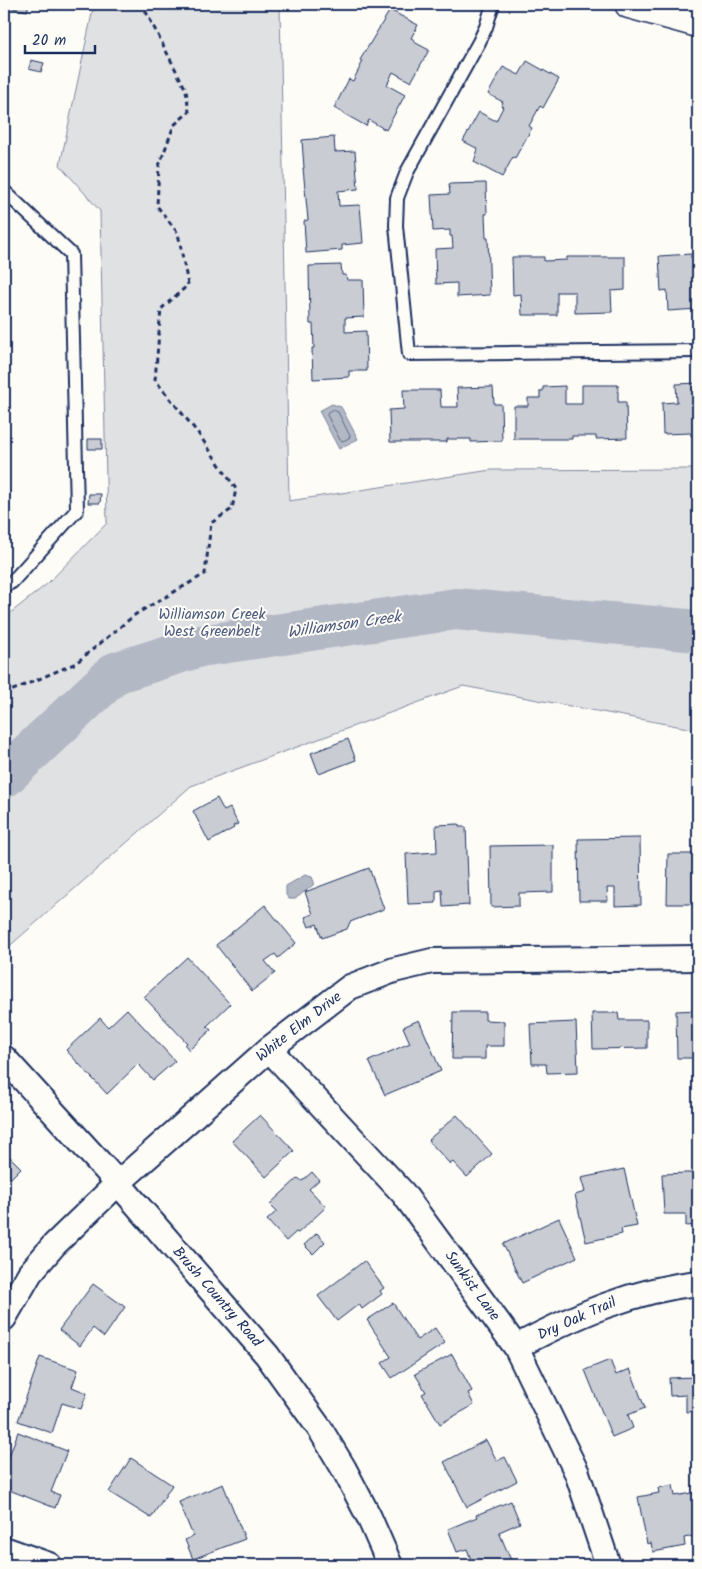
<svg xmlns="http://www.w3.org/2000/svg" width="702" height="1569" font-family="Kalam,sans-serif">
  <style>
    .green { fill: #e0e1e3; stroke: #7e88a0 }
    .water { fill: #b3b8c5; stroke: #76819c }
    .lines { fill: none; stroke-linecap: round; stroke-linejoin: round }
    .shore { stroke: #586687; stroke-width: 1 }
    .river { stroke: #b3b8c5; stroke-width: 42 }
    .building { fill: #c9ccd3; stroke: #1b2f5e }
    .service-casing { stroke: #1b2f5e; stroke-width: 16 }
    .minor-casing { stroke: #1b2f5e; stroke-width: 28 }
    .secondary-casing { stroke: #1b2f5e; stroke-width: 31 }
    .path { stroke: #1b2f5e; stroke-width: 3; stroke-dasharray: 5 4; stroke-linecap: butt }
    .service { stroke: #fdfcf7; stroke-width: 12 }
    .minor { stroke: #fdfcf7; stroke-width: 24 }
    .secondary { stroke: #fdfcf7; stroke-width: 28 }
    .labels { text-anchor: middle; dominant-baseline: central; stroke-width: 4; stroke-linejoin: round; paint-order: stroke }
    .park-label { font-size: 15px; fill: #4c5c7f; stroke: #fdfcf7 }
    .street-label { font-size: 15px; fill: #1b2f5e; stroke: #fdfcf7 }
    .water-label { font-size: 16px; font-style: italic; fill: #49587d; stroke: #fdfcf7 }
  </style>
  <rect width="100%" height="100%" fill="#fdfcf7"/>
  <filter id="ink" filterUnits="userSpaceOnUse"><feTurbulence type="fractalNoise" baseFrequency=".02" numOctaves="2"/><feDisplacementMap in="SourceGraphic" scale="10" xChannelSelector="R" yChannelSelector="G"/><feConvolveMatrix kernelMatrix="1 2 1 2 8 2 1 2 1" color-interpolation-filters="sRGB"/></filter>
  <g filter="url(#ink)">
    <path class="green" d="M94,4H280L289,501L491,470L698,469V730L463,686L191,786L4,951V618L47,584L107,523L100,211L60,165Z"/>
    <path class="water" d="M332,404L341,407L358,439L339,449L319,411Z
      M305,875L312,877L314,882L313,885L295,899H289L286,895V886Z"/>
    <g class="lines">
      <path class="shore" d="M333,410L338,412L350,436L349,438L343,441L340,440L327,415L328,412Z"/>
      <path class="river" d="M4,777L115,673L200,646L456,609L698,631"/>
    </g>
    <path class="building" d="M4,4H29L27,11L4,6Z
      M390,10L418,25L411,38L415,40L414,42L429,50L411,82L393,72L387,85L405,95L386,130L369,120L366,126L334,108L349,79L353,81L363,61L360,60Z
      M31,60L44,63L41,72L29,69Z
      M527,61L559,79L543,108L540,106L529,126L532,128L515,158L513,157L502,177L474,162L478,149L463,141L479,112L496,121L503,107L501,106L503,102L488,94L503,67L519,75Z
      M334,137L335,152L355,151L358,189L338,191L339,206L360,205L363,243L342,245V250L306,253L304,221L308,220L303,168H304L302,140Z
      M486,183L487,214H485L486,238H488L490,295L457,297V283L436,284L435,249L453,248L452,236H450V230L433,231L431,195L450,194L449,184Z
      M691,254V258H698V309L668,311L667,290L661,291L659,256Z
      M512,257H544V261L567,260V257H625V290L611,291L612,312L575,313V292H557V315H522L521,294L513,295Z
      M341,265L342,275H346L347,280H363L364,317L345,318V332L366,331L367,371H349V377L313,379L312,348H314L313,324H310L309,266Z
      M698,383V435L691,436V433L663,434L662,403L677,402L676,384Z
      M582,385H618V402H626L627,438L596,439V436H572V439H514V406H528V398H540V391H543V387L565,386V404H582Z
      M493,387L494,404H501L502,441L471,442V439H447V442H390L389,410L404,409L403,390H440L441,407H458L457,388Z
      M88,439H102V449H88Z
      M89,494H101L100,503H88Z
      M348,739L356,760L319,774L311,753Z
      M217,798L224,811L230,808L238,824L233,826L234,828L209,842L193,811Z
      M459,824V827H466L469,905L443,907L442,890L436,891V903L408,904L406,854L437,852L436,825Z
      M640,838L641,905L615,906V888H607L608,901H579L578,839Z
      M553,845V892L519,893V906L491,907L490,846Z
      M668,854H698V898H694V904H667Z
      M369,868L384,909L350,922L347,929L322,938L317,924L309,927L305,917L313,914L305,892Z
      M265,905L296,943L278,958L275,954L265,961L275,973L252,991L216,945Z
      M187,957L230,1004L208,1025L207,1026L211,1030L189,1050L185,1045L187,1043L144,997Z
      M127,1009L175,1061L153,1080L138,1064L107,1094L66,1050L100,1018L108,1027Z
      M698,1010V1058H677L676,1011Z
      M453,1012H485V1020L504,1021V1046H485V1059H452Z
      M592,1013H618L619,1020H647V1048L593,1049Z
      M419,1020L441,1071L385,1095L369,1061L410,1043L403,1027Z
      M576,1022L578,1072L547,1073L546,1064H532L530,1024Z
      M260,1115L294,1151L266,1177L232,1141Z
      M457,1115L492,1154L467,1177L453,1162L450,1164L428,1140Z
      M4,1151L21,1168L4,1185Z
      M624,1169L637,1226L621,1229L622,1234L586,1242L575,1195L585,1192L581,1178Z
      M312,1172L319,1180L309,1189L326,1207L298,1233L296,1232L286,1241L267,1220L277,1211L270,1204L298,1178L302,1181Z
      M687,1173H698V1225L686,1226V1214H664L662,1174Z
      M559,1218L577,1257L522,1283L503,1244Z
      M317,1233L325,1242L313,1254L304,1245Z
      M364,1261L384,1288L380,1291L382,1294L362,1309L359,1304L337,1321L318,1296Z
      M93,1284L125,1307L104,1337L93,1328L80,1346L59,1330Z
      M393,1303L417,1340L435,1328L445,1343L392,1378L382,1363L391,1357L367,1320Z
      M698,1334V1411L686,1412V1395L670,1396L669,1378L695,1377L694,1335Z
      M452,1354L472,1391L468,1393L474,1405L440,1424L422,1394L426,1392L415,1374Z
      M40,1357L78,1370L72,1387L87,1393L81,1409L62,1403L52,1433L18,1421Z
      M610,1360L616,1375L630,1369L645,1408L628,1415L633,1428L612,1437L585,1370Z
      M18,1432L67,1451L51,1492L60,1495L55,1508L4,1488V1470Z
      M486,1440L497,1461L505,1457L517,1481L467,1507L444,1462Z
      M131,1458L172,1485L151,1518L109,1492Z
      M223,1484L245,1539L193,1559L185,1540L193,1536L179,1502Z
      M673,1485L675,1496L698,1492V1535L684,1538L685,1546L653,1552L651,1543L647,1544L638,1497L659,1493L658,1488Z
      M511,1501L520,1523L499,1532L513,1565H473L467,1549L457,1552L448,1529L477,1517L476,1515Z"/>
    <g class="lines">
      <g class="service-casing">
        <path id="service" d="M493,4L486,27L479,42L407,172L397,198L396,226L409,354L698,351
          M4,191L71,254L77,510L12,582L4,586"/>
      </g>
      <g class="minor-casing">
        <path id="minor" d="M269,1049L403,1193L516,1347L577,1473L608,1565
          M4,1058L118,1183L267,1355L320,1429L344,1469L369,1517L390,1565
          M4,1318L30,1273L54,1245L118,1183L269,1049L350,987L394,970L432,961L698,958
          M516,1347C574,1316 633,1290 698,1283
          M4,1549L49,1565"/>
      </g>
      <g class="secondary-casing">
        <path id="secondary" d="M629,4L698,23"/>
      </g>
      <path class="path" d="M4,694L76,663L136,614L205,574L211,523L232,509L236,489L198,433L155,380L161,309L188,285L178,233L157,206L159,166L174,125L189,112L186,90L142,4"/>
      <use href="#service" class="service"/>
      <use href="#minor" class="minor"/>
      <use href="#secondary" class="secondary"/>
    </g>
  </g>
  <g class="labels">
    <g class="park-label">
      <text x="212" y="615">Williamson Creek<tspan x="212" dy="17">West Greenbelt</tspan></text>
    </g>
    <g class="street-label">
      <text transform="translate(299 1027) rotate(-38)">White Elm Drive</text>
      <text transform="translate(472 1286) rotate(54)">Sunkist Lane</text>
      <text transform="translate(217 1297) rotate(49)">Brush Country Road</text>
      <text transform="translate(577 1319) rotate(-24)">Dry Oak Trail</text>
    </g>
    <g class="water-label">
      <text transform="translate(344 625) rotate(-8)">Williamson Creek</text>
    </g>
  </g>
  <rect width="702" height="1569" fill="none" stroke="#fdfcf7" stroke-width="20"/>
  <rect x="10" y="10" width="682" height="1549" fill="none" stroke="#1b2f5e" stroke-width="2" filter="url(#ink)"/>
  <path d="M25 45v8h70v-8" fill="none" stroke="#1b2f5e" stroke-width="2.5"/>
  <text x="32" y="45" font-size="15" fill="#1b2f5e" stroke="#fdfcf7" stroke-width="4" paint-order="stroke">20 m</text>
</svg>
